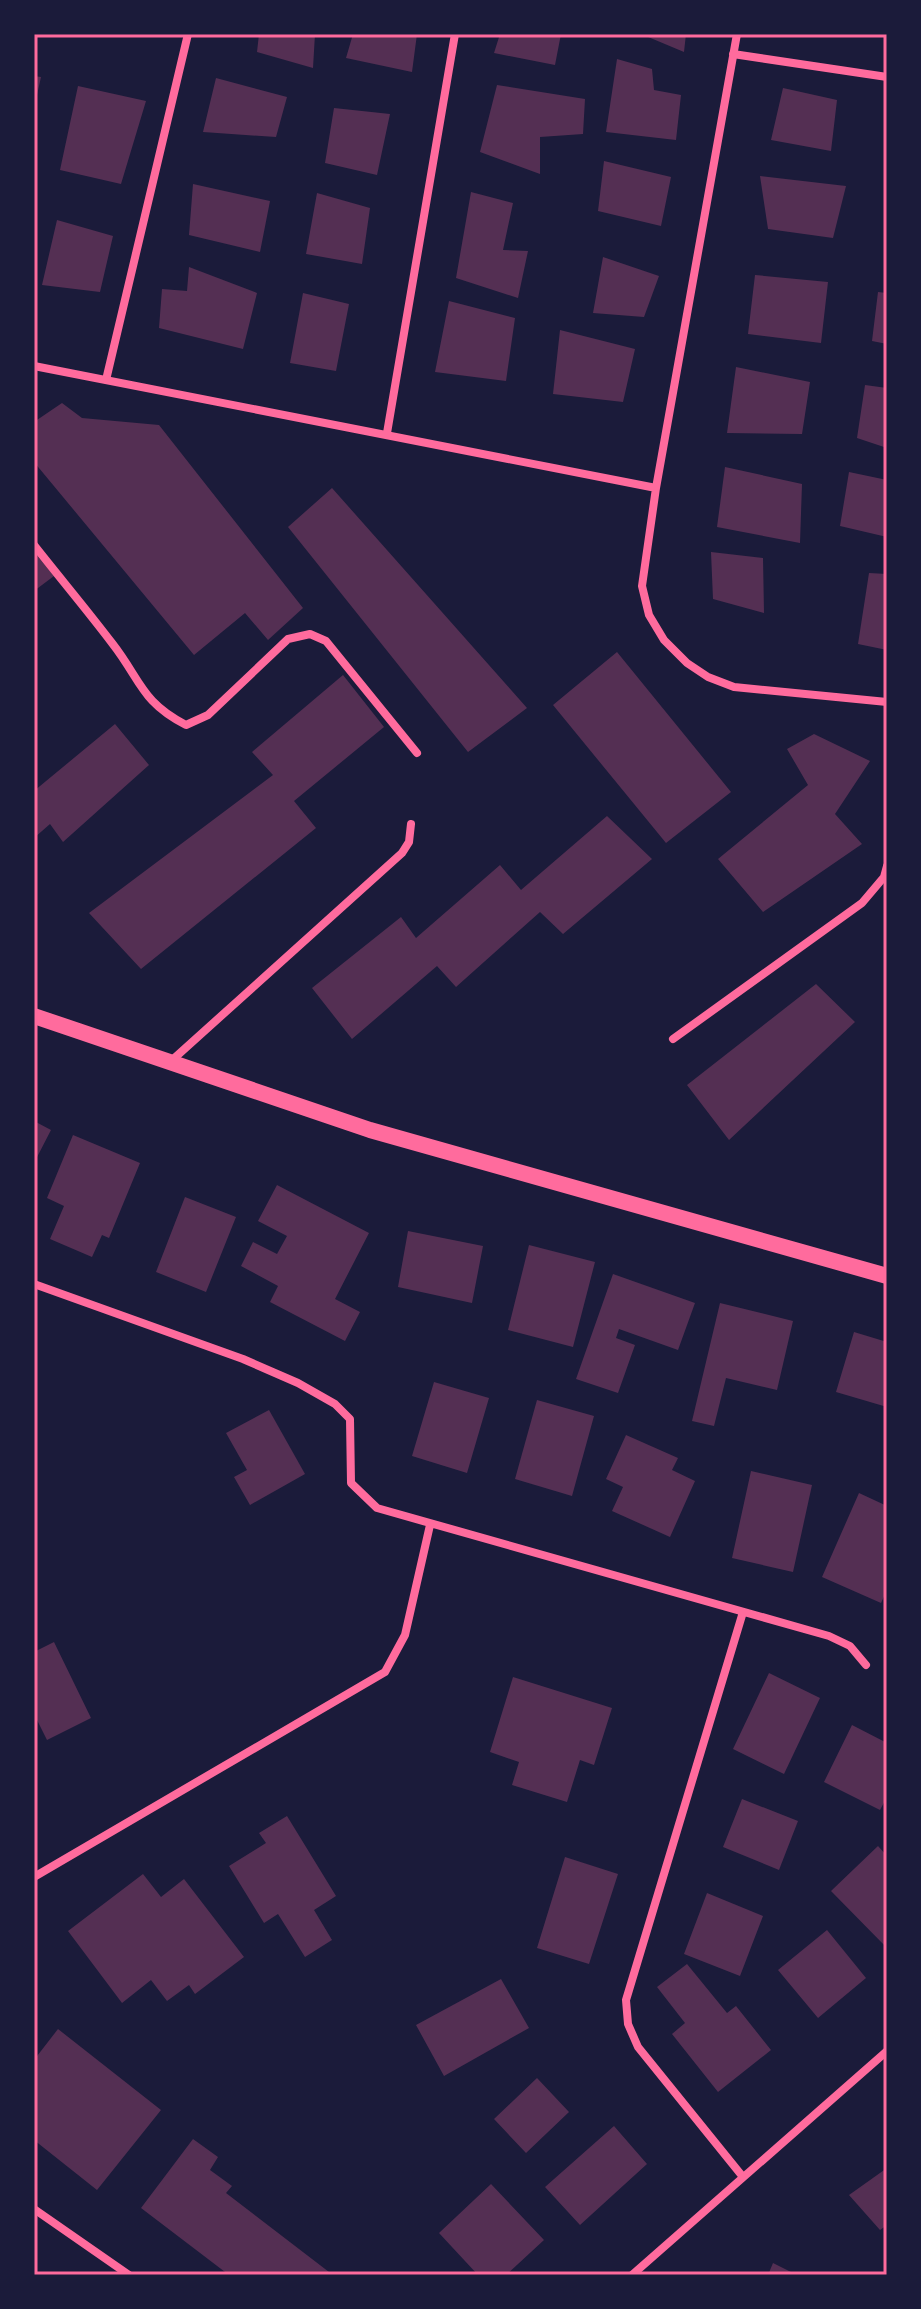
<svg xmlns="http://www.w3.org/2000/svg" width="921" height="2309" font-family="Lato,sans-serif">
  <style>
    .building { fill: #542f53 }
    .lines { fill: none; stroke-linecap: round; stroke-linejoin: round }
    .minor { stroke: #ff6b9d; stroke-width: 8 }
    .secondary { stroke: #ff6b9d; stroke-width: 16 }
    .neatline { fill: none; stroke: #ff6b9d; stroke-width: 3 }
  </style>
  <rect width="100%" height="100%" fill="#1b1b3a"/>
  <path class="building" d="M259,34H315L313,68L257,52Z
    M353,34H417L412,72L346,58Z
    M500,34H561L555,65L494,53Z
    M641,34H686L684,52Z
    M617,59L652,69L654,90L681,95L676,140L606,132Z
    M34,76L41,77L35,104H34Z
    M216,78L287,97L276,137L203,132Z
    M497,85L585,99L583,134L540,137V174L480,152Z
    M78,86L146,101L121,184L60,170Z
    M783,88L837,100L831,151L771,140Z
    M334,108L390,114L377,175L325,163Z
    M604,161L671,177L661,226L598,211Z
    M760,176L846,186L833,238L768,229Z
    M193,184L270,201L260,252L189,235Z
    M471,192L513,203L503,250L528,251L518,298L456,278Z
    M317,193L370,208L362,264L306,254Z
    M57,220L113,236L100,292L42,285Z
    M603,257L659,276L644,317L593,313Z
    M189,267L257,293L243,349L159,328L162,289L187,291Z
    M755,275L828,282L821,343L748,334Z
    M878,292L887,293V344L872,341Z
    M303,293L349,304L336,371L290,363Z
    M449,301L515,318L506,381L435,372Z
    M560,330L635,349L623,402L553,394Z
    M736,367L810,382L802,434L727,433Z
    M865,385L887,388V448L857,438Z
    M62,403L82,418L159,425L303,608L268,640L245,613L194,655L34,462V422Z
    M725,467L802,484L800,543L717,527Z
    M849,472L887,480V537L840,526Z
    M332,488L527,708L468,752L288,527Z
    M34,552L54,576L34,591Z
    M711,552L763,558L764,613L713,599Z
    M869,573L887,574V650L858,644Z
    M617,652L731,792L666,843L553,705Z
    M343,675L384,727L294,801L316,828L141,969L89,913L273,775L252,752Z
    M115,724L149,765L63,842L50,824L34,838V791Z
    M814,734L870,761L835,814L862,844L763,912L718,859L808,785L787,749Z
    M607,816L652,859L563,934L540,912L456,987L437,966L352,1039L312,988L401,917L416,938L500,865L521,890Z
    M816,984L855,1022L729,1140L687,1085Z
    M34,1121L51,1130L34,1163Z
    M73,1135L140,1163L109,1238L102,1235L92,1257L50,1239L64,1206L47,1198Z
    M277,1185L369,1233L335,1299L360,1312L345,1341L270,1302L278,1286L241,1266L253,1242L277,1254L287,1236L258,1221Z
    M185,1197L236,1217L206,1292L156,1272Z
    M408,1231L483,1246L472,1303L398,1287Z
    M529,1245L595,1262L573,1347L508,1330Z
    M613,1274L695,1303L678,1350L619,1329L616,1338L635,1345L618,1393L576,1379Z
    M720,1303L793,1321L777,1390L726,1378L714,1426L692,1421Z
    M854,1332L887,1342V1407L836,1392Z
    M434,1382L489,1398L467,1473L412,1456Z
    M537,1400L594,1416L572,1496L515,1479Z
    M269,1410L305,1474L250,1505L234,1477L247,1470L226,1433Z
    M626,1435L678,1458L672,1470L695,1481L670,1537L612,1511L623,1487L606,1479Z
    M751,1471L812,1485L793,1572L732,1558Z
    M859,1493L887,1506V1590L881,1603L822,1577Z
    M54,1642L91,1718L47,1740L34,1714V1652Z
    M769,1673L820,1698L784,1774L733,1749Z
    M513,1677L612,1708L594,1765L580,1760L567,1802L512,1785L519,1762L490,1752Z
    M852,1725L887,1743V1797L880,1810L824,1782Z
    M742,1799L798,1821L779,1870L723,1847Z
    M287,1816L336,1896L314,1910L332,1940L305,1957L278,1914L264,1923L229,1866L266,1843L259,1833Z
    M878,1846L887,1856V1948L831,1891Z
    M565,1857L618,1874L589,1964L537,1948Z
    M143,1874L161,1897L184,1879L244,1957L195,1994L189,1985L167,2001L151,1980L122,2003L68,1931Z
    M707,1893L763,1916L740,1976L684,1954Z
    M827,1930L866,1978L818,2018L778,1970Z
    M687,1964L727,2013L736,2006L771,2050L718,2092L672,2034L685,2023L657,1987Z
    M501,1979L529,2028L444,2076L416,2025Z
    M58,2029L161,2110L97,2190L34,2140V2060Z
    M537,2078L569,2112L526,2153L494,2119Z
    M614,2126L647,2164L580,2225L545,2187Z
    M193,2139L218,2157L210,2170L232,2186L226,2193L329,2272L326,2275H229L141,2208Z
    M887,2168V2225L880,2230L849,2195Z
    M491,2184L544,2240L506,2275H478L439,2233Z
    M773,2263L797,2275H768Z"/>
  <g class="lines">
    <path class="minor" d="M737,34L656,488L642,586L649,615L664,640L687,663L708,677L734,687L887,702
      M733,54L887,77
      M34,366L656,488
      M106,380L188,34
      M387,433L455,34
      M34,545C60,578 87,610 112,643C141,680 141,702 186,725L208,715L288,639L310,634L326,641L417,753
      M673,1039L862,903L884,877L887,866
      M170,1062L402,853L409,842L411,824
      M34,1284L243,1359L298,1383L335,1404L350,1419L351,1483L377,1508L829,1636L850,1646L866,1665
      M743,1612L626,2000L628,2024L638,2047L743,2177
      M34,1877L385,1672L405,1635L430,1525
      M34,2209L129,2275
      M632,2275L887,2051"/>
    <path class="secondary" d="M34,1016L370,1130L887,1276"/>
  </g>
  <rect width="921" height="2309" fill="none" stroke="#1b1b3a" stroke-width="72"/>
  <rect x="36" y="36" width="849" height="2237" class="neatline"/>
</svg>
